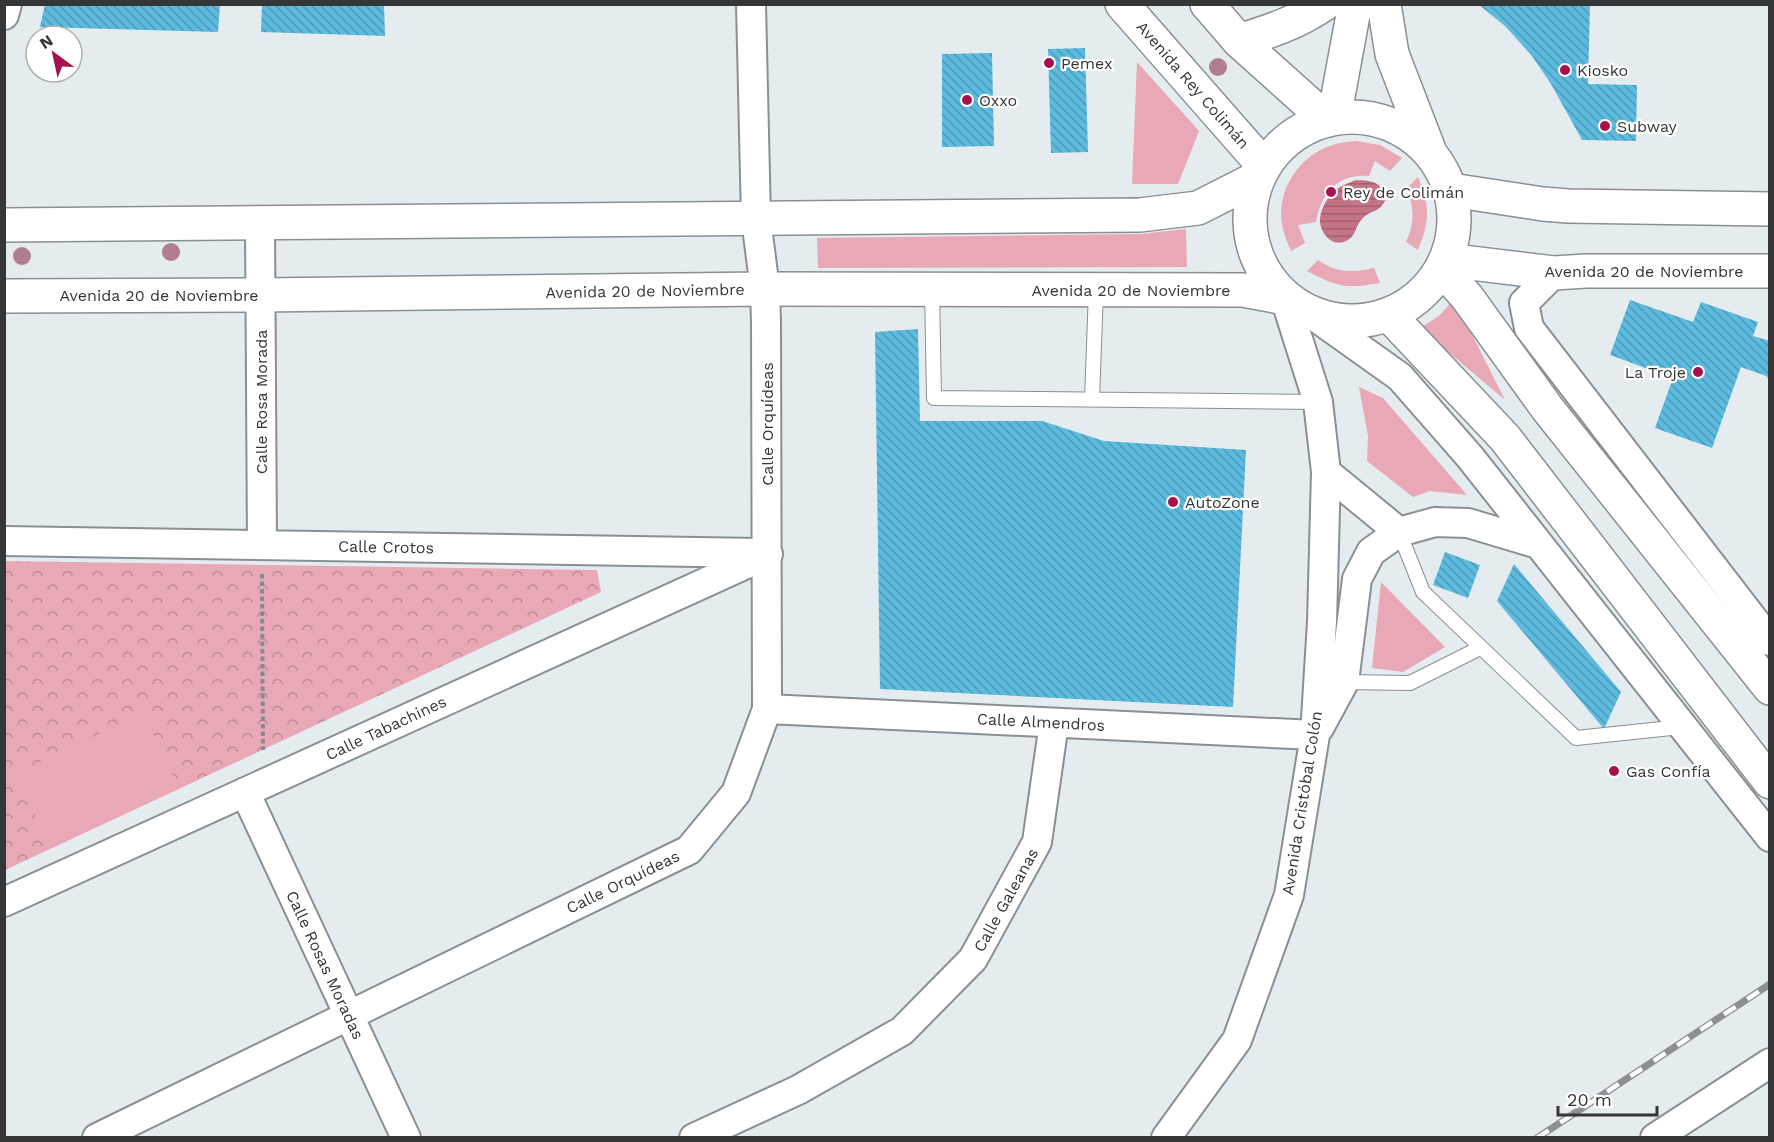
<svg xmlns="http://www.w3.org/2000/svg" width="1774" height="1142" font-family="'Work Sans',sans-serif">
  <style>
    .park { fill: url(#park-crowns) }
    .garden { fill: #e8a8b5 }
    .water { fill: url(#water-rules) }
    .building { fill: url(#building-back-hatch) }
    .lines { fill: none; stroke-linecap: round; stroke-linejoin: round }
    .lane-casing { stroke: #898f92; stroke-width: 16 }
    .street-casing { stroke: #898f92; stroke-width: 32 }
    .secondary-casing { stroke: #898f92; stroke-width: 36 }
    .primary-casing { stroke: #898f92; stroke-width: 36 }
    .path { stroke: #878b8d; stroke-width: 4; stroke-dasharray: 4.5 3; stroke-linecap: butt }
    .lane { stroke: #fff; stroke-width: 14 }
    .street { stroke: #fff; stroke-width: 28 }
    .secondary { stroke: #fff; stroke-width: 33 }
    .primary { stroke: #fff; stroke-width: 33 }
    .rail-casing { stroke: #8c9093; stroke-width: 7 }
    .rail { stroke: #fff; stroke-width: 4.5; stroke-dasharray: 14; stroke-linecap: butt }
    .tree { fill: #b07e90 }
    .poi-dot { fill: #a7124c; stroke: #fff; stroke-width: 2 }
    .labels { text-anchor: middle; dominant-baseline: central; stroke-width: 4.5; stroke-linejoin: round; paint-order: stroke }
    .poi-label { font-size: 16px; fill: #343638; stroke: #fff; text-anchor: start }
    .street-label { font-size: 16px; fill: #343638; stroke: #fff }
  </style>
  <defs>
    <pattern id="park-crowns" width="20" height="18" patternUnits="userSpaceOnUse" patternTransform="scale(1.5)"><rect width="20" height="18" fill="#e8a8b5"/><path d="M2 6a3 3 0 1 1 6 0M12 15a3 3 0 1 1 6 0" fill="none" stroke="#bd8a94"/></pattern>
    <pattern id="water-rules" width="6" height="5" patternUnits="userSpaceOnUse" patternTransform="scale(1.5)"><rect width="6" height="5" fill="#c57486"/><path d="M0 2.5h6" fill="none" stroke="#a1606f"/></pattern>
    <pattern id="building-back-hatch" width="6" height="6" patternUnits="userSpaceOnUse" patternTransform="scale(1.5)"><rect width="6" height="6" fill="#5cbbdf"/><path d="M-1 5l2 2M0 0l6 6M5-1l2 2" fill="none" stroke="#4d99b6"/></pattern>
  </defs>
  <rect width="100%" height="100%" fill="#e5ecef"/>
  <path class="park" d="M5,561L597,570L601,592L5,870Z"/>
  <path class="garden" d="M1137,62L1199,131L1178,184H1132Z
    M1356,141L1380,145L1402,158L1390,171L1375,161L1369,176C1338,173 1321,193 1316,222L1298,225L1305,243L1291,251C1288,244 1285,237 1283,229C1274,194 1298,155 1333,145C1340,142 1349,142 1356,141Z
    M1418,177C1430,208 1430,219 1418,250L1406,242C1415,223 1414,207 1407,188Z
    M1186,229L1187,267L818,268L817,238L1140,234Z
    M1318,260C1336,273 1353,273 1374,268L1380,283C1347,289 1337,287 1307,271Z
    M1454,299L1505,400L1420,328L1439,316Z
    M1359,387L1383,398L1467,495L1430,491L1413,497L1367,461L1368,436Z
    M1381,582L1445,647L1403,672L1372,668Z
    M143,713L179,788L51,848L15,774Z"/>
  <path class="water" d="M1356,180C1373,181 1381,181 1386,199C1379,214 1371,209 1362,219C1355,226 1356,237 1346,241C1332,248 1319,232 1320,219C1321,208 1327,198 1335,191C1341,185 1349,183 1356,180Z"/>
  <path class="building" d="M45,4H220L218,32L40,27Z
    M262,4H384L385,36L261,32Z
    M1478,4H1590L1588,84L1637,85L1636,141L1582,140L1551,84L1532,56L1505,26Z
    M1085,48L1088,152L1051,153L1048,49Z
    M992,53L994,146L942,147V54Z
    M1630,300L1693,322L1701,302L1758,322L1753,336L1770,341V381L1766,376L1741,367L1712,448L1655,428L1673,378L1610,355Z
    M918,329L920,421H1042L1104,441L1246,450L1233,707L880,689L875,332Z
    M1445,552L1480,565L1468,598L1433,585Z
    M1514,564L1621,692L1604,729L1497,601Z"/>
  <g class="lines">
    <g class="lane-casing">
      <path id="lane" d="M932,289L934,398L1318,402
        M1092,400L1096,290
        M1399,532L1423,592L1576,738L1681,727
        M1344,682L1410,683L1480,648"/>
    </g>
    <g class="street-casing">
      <path id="street" d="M4,15L7,4
        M260,223L262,545
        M1554,273L1524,303L1529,328L1770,641
        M1313,315L1400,377L1470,457L1770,837
        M1326,472L1399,532
        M4,541L760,553
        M767,709L1315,735
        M1319,728L1344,682L1357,579L1371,552L1399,532L1435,522L1468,523L1538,544
        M245,792L406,1138
        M4,902L768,554
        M97,1138L689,850L736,793L767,709L766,322L765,289L756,219L751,4
        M694,1138L798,1090L902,1031L973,959L1037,842L1054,723
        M1166,1138L1237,1040L1289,895L1315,735L1322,622L1326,472L1318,402L1285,298
        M1655,1138L1770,1063"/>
    </g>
    <g class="secondary-casing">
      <path id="secondary" d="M1122,4L1264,166
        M1207,4L1239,41L1327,120
        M1451,190L1543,204L1568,206L1770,209
        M1446,260L1554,273L1586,271H1770"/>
    </g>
    <g class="primary-casing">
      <path id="primary" d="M1384,4L1392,54L1429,150
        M1239,41C1271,31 1296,23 1324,4
        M1250 219a102 102 0 1 1 204 0a102 102 0 1 1-204 0Z
        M1334,118L1355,4
        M4,225L1140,215L1198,208L1259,177
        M1442,269L1467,297L1547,408L1770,688
        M4,296L260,295L765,289L1243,290L1285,298
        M1389,315L1505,438L1770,782"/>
    </g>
    <path class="path" d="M262,574L263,750"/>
    <use href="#lane" class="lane"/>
    <use href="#street" class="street"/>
    <use href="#secondary" class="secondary"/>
    <use href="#primary" class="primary"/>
    <g class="rail-casing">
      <path id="rail" d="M1537,1138L1770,984"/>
    </g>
    <use href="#rail" class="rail"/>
  </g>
  <g class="tree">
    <circle cx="1218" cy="67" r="9"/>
    <circle cx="171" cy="252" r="9"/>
    <circle cx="22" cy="256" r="9"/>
  </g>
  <g class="poi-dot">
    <circle cx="1049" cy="63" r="6"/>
    <circle cx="1565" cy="70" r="6"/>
    <circle cx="967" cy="100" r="6"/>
    <circle cx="1605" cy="126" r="6"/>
    <circle cx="1331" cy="192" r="6"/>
    <circle cx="1698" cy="372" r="6"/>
    <circle cx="1173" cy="502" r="6"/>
    <circle cx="1614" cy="771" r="6"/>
  </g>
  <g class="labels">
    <g class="poi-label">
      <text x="1061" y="63">Pemex</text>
      <text x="1577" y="70">Kiosko</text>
      <text x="979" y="100">Oxxo</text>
      <text x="1617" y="126">Subway</text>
      <text x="1343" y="192">Rey de Colimán</text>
      <text x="1686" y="372" text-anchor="end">La Troje</text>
      <text x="1185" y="502">AutoZone</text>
      <text x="1626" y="771">Gas Confía</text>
    </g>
    <g class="street-label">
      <text transform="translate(1193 85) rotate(49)">Avenida Rey Colimán</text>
      <text x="1644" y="271">Avenida 20 de Noviembre</text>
      <text x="1131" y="290">Avenida 20 de Noviembre</text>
      <text transform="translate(645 291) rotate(-1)">Avenida 20 de Noviembre</text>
      <text x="159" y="295">Avenida 20 de Noviembre</text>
      <text transform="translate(261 402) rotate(-90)">Calle Rosa Morada</text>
      <text transform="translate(767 424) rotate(-90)">Calle Orquídeas</text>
      <text transform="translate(386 547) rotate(1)">Calle Crotos</text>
      <text transform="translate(1041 722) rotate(3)">Calle Almendros</text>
      <text transform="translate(386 728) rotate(-25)">Calle Tabachines</text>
      <text transform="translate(1302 803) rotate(-81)">Avenida Cristóbal Colón</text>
      <text transform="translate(623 882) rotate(-26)">Calle Orquídeas</text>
      <text transform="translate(1006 900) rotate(-61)">Calle Galeanas</text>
      <text transform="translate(325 965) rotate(65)">Calle Rosas Moradas</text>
    </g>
  </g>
  <rect width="1774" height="1142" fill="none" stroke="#343638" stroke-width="12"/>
  <g transform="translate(54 54) rotate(327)"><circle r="28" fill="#ffffff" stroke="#aeafaf" stroke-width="1.5"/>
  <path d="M0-4.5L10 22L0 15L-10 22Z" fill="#a7124c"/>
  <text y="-9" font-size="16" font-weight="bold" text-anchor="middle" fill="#343638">N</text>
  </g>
  <path d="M1558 1106v9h99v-9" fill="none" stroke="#343638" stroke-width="3"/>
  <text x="1567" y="1106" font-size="18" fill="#343638" stroke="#ffffff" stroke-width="4.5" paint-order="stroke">20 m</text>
</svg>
